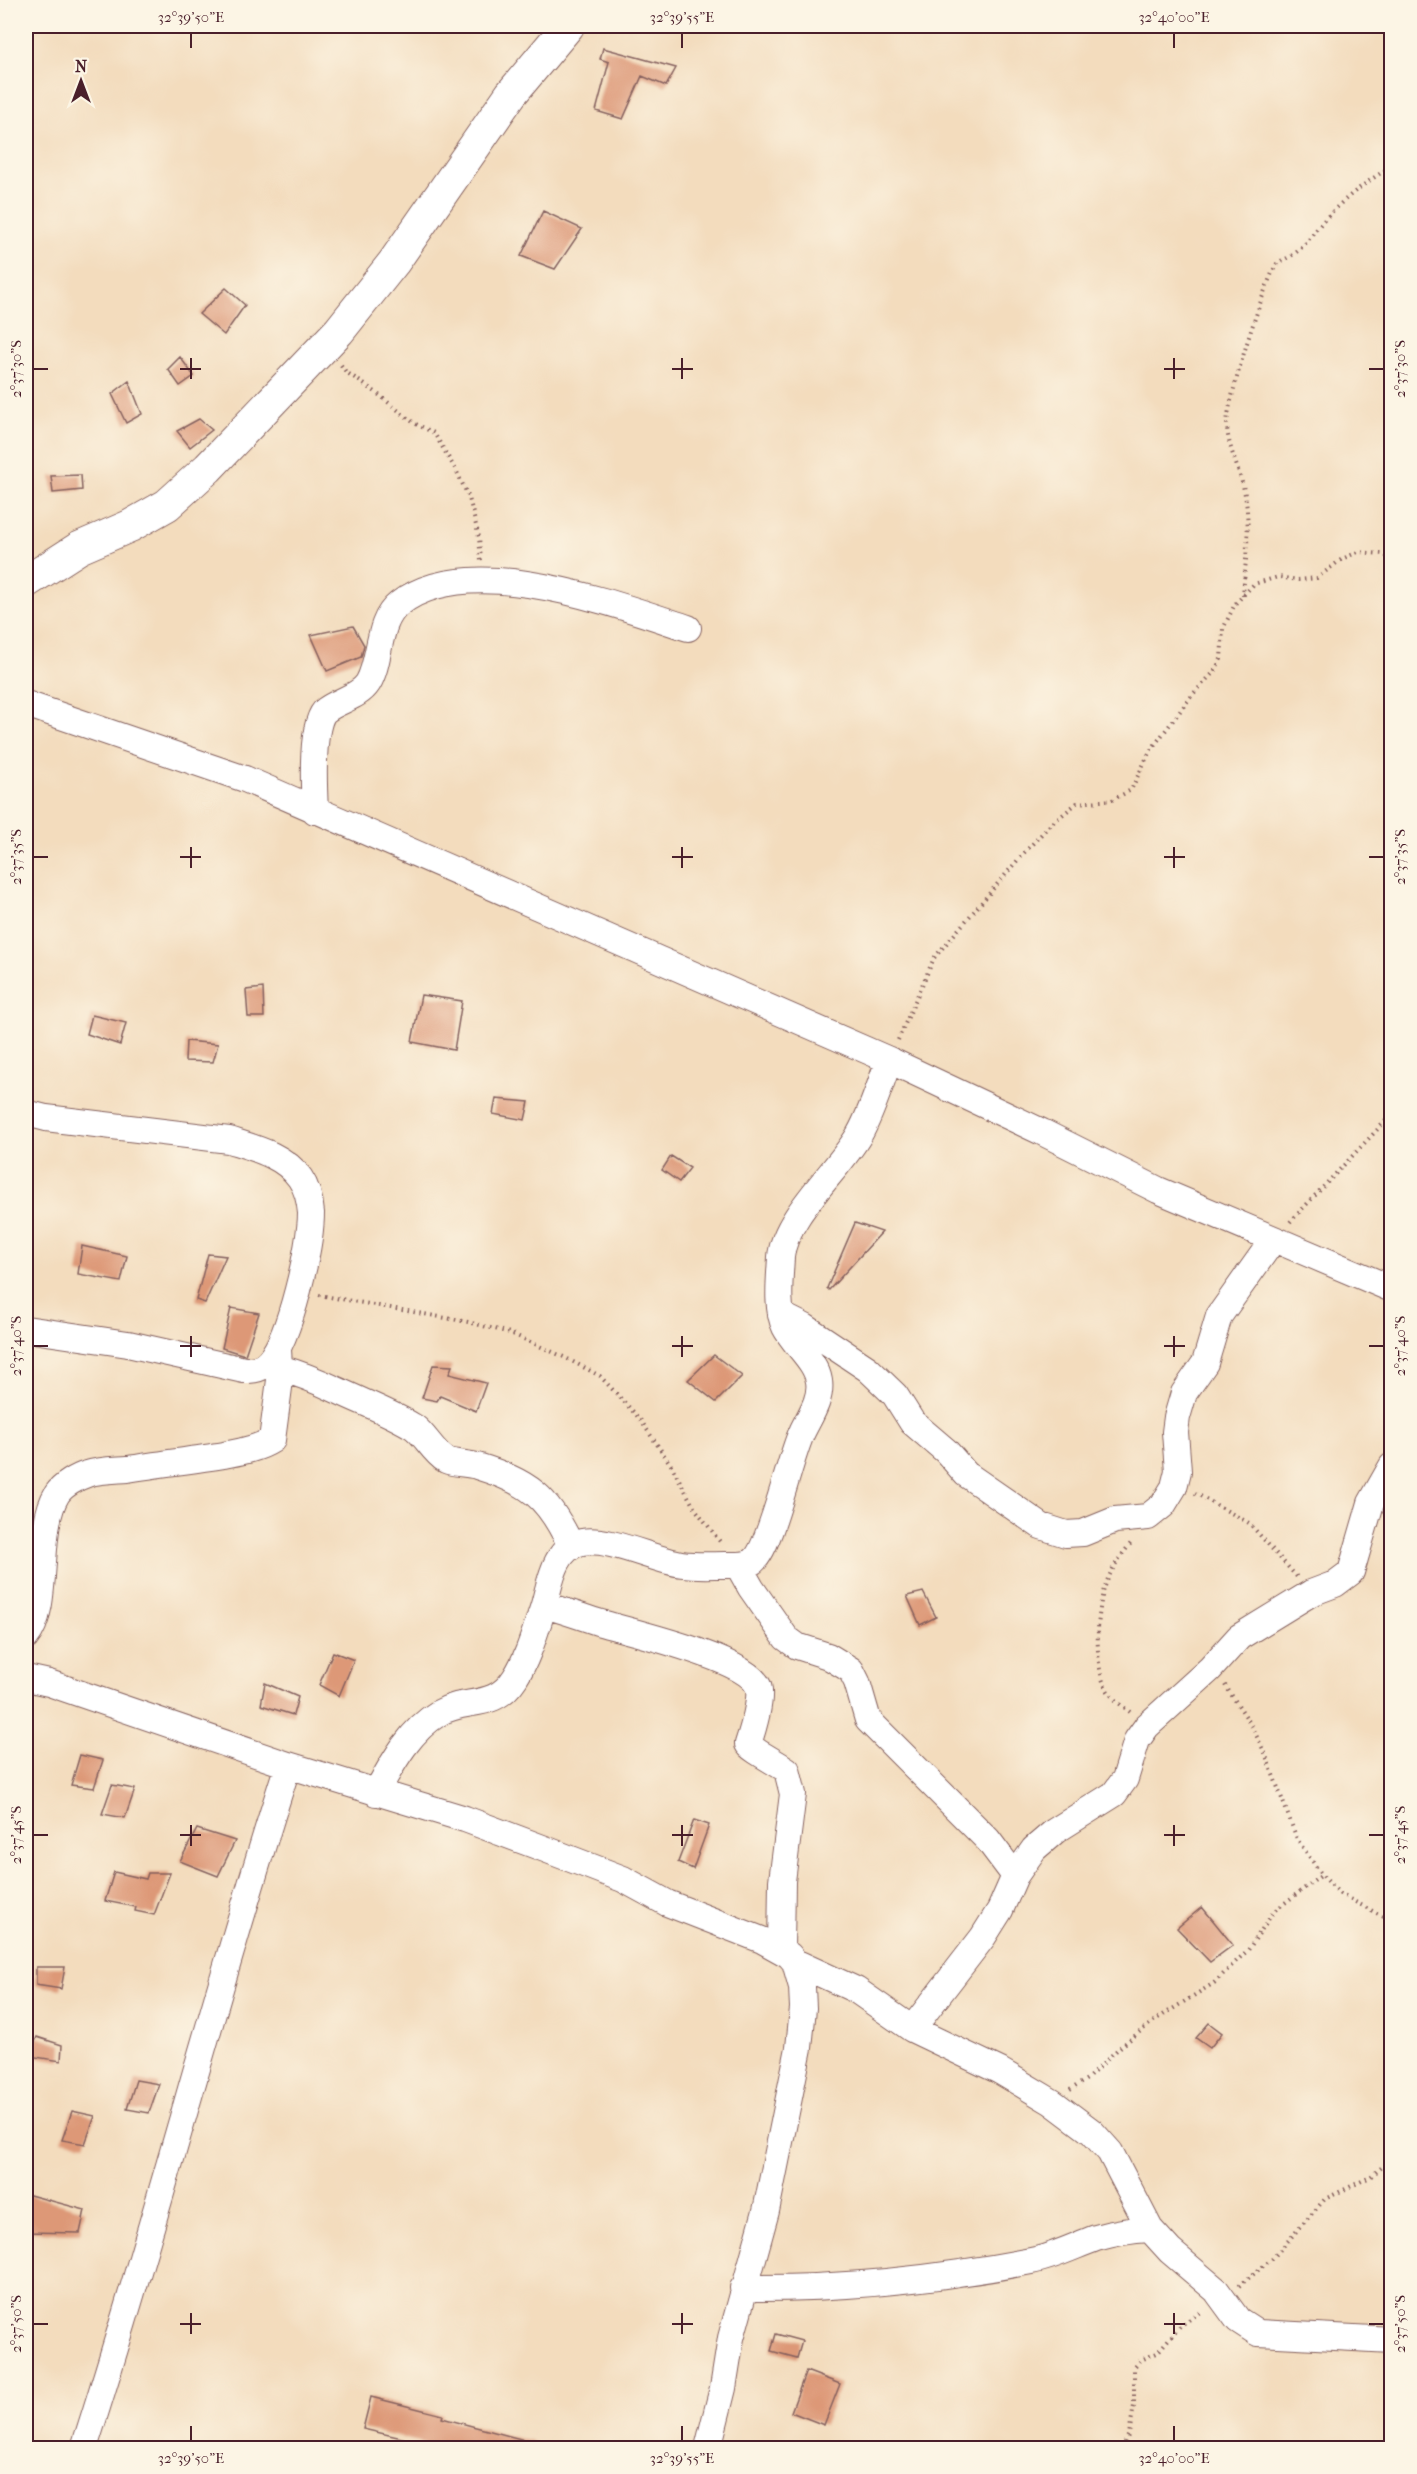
<svg xmlns="http://www.w3.org/2000/svg" width="1417" height="2474" font-family="'IM FELL French Canon',serif">
  <style>
    .building { fill: #dd9877 }
    .lines { fill: none; stroke-linecap: round; stroke-linejoin: round }
    .minor-casing { stroke: #85615e; stroke-width: 28 }
    .tertiary-casing { stroke: #85615e; stroke-width: 34 }
    .path { stroke: #85615e; stroke-width: 4; stroke-dasharray: 1.5 4.5; stroke-linecap: butt }
    .minor { stroke: #fff; stroke-width: 26 }
    .tertiary { stroke: #fff; stroke-width: 32 }
    .ticks { fill: none; stroke: #4a1f2b; stroke-width: 2 }
    .neatline { fill: none; stroke: #4a1f2b; stroke-width: 2 }
    .ticks-label { font-size: 15px; text-anchor: middle; fill: #4a1f2b }
  </style>
  <rect width="100%" height="100%" fill="#fcf5e5"/>
  <filter id="ink" filterUnits="userSpaceOnUse"><feTurbulence type="fractalNoise" baseFrequency=".0167" numOctaves="2"/><feDisplacementMap in="SourceGraphic" scale="12" xChannelSelector="R" yChannelSelector="G"/><feConvolveMatrix kernelMatrix="1 2 1 2 8 2 1 2 1" color-interpolation-filters="sRGB"/></filter>
  <filter id="wash" filterUnits="userSpaceOnUse"><feTurbulence type="fractalNoise" baseFrequency=".008" numOctaves="4" result="noise"/><feDisplacementMap in="SourceGraphic" scale="24" xChannelSelector="R" yChannelSelector="G"/><feGaussianBlur stdDeviation="1.35" result="paint"/><feColorMatrix in="noise" values="0 0 0 0 0 0 0 0 0 0 0 0 0 0 0 0 0 1.4 0 .05"/><feComposite in="paint" operator="in"/></filter>
  <g filter="url(#wash)">
    <rect width="100%" height="100%" fill="#f3dcbd"/>
    <g id="blocks">
      <path class="building" d="M603,48L640,58L676,68L666,86L642,76L623,119L596,111L609,62L600,59Z
        M543,211L582,229L555,269L521,256Z
        M226,288L245,305L224,335L199,314Z
        M180,357L194,376L180,386L168,369Z
        M129,381L142,414L126,423L112,394Z
        M199,419L212,430L190,447L177,431Z
        M81,475L82,490L53,493L51,476Z
        M353,626L364,645L361,657L327,671L311,635Z
        M263,988L264,1017H248L246,990Z
        M421,995L462,1001L454,1050L412,1042Z
        M92,1015L126,1023L120,1045L87,1034Z
        M186,1041L218,1044L213,1062L185,1061Z
        M496,1099L529,1102L525,1120L493,1114Z
        M671,1156L690,1168L679,1182L662,1170Z
        M855,1223L882,1232L829,1290L827,1288Z
        M82,1246L127,1256L121,1282L78,1274Z
        M208,1254L226,1256L205,1303L196,1300Z
        M231,1308L259,1313L245,1355L222,1348Z
        M714,1355L742,1376L716,1402L688,1380Z
        M433,1365L452,1366L449,1374L486,1383L476,1411L440,1396L437,1401L422,1398Z
        M923,1592L936,1617L920,1625L907,1596Z
        M333,1652L354,1660L339,1696L319,1685Z
        M265,1683L298,1697L293,1715L261,1705Z
        M80,1755L103,1760L94,1788L71,1785Z
        M112,1785L135,1789L125,1818L102,1814Z
        M694,1820L709,1825L693,1869L678,1862Z
        M197,1829L235,1841L218,1876L180,1861Z
        M114,1872L146,1879L148,1873H170L154,1915L135,1911L136,1907L105,1901Z
        M1202,1907L1233,1945L1210,1962L1177,1928Z
        M36,1967H65L61,1989L36,1985Z
        M1209,2023L1222,2033L1210,2048L1196,2038Z
        M37,2037L62,2045L61,2061L29,2056Z
        M136,2080L159,2084L149,2113L127,2109Z
        M72,2111L95,2116L85,2144L62,2140Z
        M26,2194L85,2210L80,2233L26,2232Z
        M776,2334L802,2341L797,2358L771,2351Z
        M806,2371L840,2384L824,2425L791,2412Z
        M371,2397L443,2415L442,2418L536,2443V2448H445L363,2429Z"/>
    </g>
  </g>
  <g filter="url(#ink)">
    <use href="#blocks" fill-opacity="0" stroke="#85615e" stroke-width="1.5"/>
    <g class="lines">
      <g class="minor-casing">
        <path id="minor" d="M26,704L245,779L889,1060L1042,1132L1158,1190L1392,1289
          M315,811C314,791 310,722 326,710C339,700 359,697 368,683C382,659 376,622 399,604C468,549 614,604 688,628
          M26,1113L46,1118L229,1140C254,1148 284,1155 300,1178C307,1188 310,1201 311,1213C311,1245 290,1338 269,1361C262,1369 254,1370 244,1370L128,1344L26,1329
          M781,1315L805,1327L868,1369L895,1395L912,1422L946,1451L966,1474L1041,1526L1066,1534L1083,1533L1115,1520L1148,1517L1163,1505L1174,1487L1178,1471L1175,1432L1177,1417L1184,1393L1205,1363L1219,1316L1273,1240
          M279,1368C302,1374 318,1381 339,1391C364,1403 390,1412 414,1427C426,1436 433,1452 446,1460C455,1464 468,1463 477,1466C529,1482 548,1496 571,1546
          M738,1565L751,1588L786,1638L797,1646L828,1656L851,1670L857,1682L868,1720L988,1840L1015,1876
          M544,1605C563,1610 582,1617 601,1623C632,1632 745,1658 758,1686C763,1697 752,1732 748,1744C750,1749 779,1764 787,1770L793,1794L782,1881L781,1949
          M26,1637C51,1608 35,1529 57,1494C62,1486 77,1477 87,1474C99,1470 115,1470 128,1469C160,1464 192,1460 224,1455C239,1452 258,1449 272,1440L280,1380L278,1350
          M26,1678L49,1683L288,1765L465,1819L545,1849L623,1879L667,1903L762,1940L789,1955L795,1962L802,1987L803,2008L799,2048L766,2211L731,2338L723,2388L708,2448
          M376,1793C392,1764 409,1731 439,1713C465,1697 494,1711 515,1678C528,1658 535,1632 543,1608C550,1586 553,1548 582,1542C609,1537 654,1560 682,1564C696,1566 711,1565 725,1565C733,1565 745,1566 752,1562C770,1551 790,1456 802,1432C809,1417 822,1399 819,1381C816,1361 794,1345 785,1327C776,1308 780,1278 781,1257C784,1217 839,1170 859,1135C872,1112 880,1085 889,1060
          M795,1962L856,1990L912,2029L1000,2071L1052,2102L1092,2132L1110,2152L1150,2229
          M912,2029L983,1937L1000,1910L1015,1876L1034,1849L1055,1831L1114,1794L1125,1779L1137,1740L1147,1726L1210,1669L1239,1637L1311,1593L1335,1584L1351,1572L1371,1503L1392,1466
          M743,2288C839,2289 937,2279 1031,2261C1053,2257 1074,2246 1096,2238C1113,2233 1132,2230 1150,2229L1170,2251L1216,2290L1238,2320L1258,2333L1392,2340
          M84,2448C157,2222 215,1991 288,1765"/>
      </g>
      <g class="tertiary-casing">
        <path id="tertiary" d="M26,582L79,548L130,526L167,505L208,468L339,331L394,262L511,94L568,26"/>
      </g>
      <path class="path" d="M341,365L346,372L374,391L414,423L434,433L457,472L469,498L479,537L481,561
        M1243,596C1245,563 1251,528 1245,495C1241,472 1227,447 1227,424C1227,402 1265,279 1278,262C1306,252 1309,235 1329,215C1347,196 1369,180 1392,166
        M898,1040L934,958L1023,854L1050,825L1077,803L1112,800L1131,790L1150,751L1193,694L1214,672L1221,659L1223,629L1235,604L1254,584L1278,577L1298,580L1317,578L1342,559L1358,552L1383,554L1392,559
        M1290,1222L1392,1114
        M319,1295L468,1322L510,1333L564,1357L600,1376L639,1418L671,1465L694,1507L721,1543
        M1195,1493L1249,1523L1297,1577
        M1225,1685L1250,1723L1265,1753L1297,1839L1322,1875L1340,1894L1392,1921
        M1130,1712C1121,1705 1110,1697 1105,1686C1094,1664 1097,1612 1104,1589C1110,1571 1120,1556 1132,1542
        M1070,2090L1087,2079L1119,2048L1155,2020L1214,1983L1248,1950L1274,1911L1322,1875
        M1239,2286L1272,2259L1325,2199L1370,2177L1392,2159
        M1122,2448L1129,2434L1134,2406V2368L1141,2360L1157,2353L1180,2326L1203,2310"/>
      <use href="#minor" class="minor"/>
      <use href="#tertiary" class="tertiary"/>
    </g>
  </g>
  <path class="ticks" d="M191,33V48M682,33V48M1174,33V48M191,358V379M682,358V379M1174,358V379M33,369H48M180,369H201M672,369H693M1164,369H1185M1369,369H1384M191,847V868M682,847V868M1174,847V868M33,857H48M180,857H201M672,857H693M1164,857H1185M1369,857H1384M191,1336V1357M682,1336V1357M1174,1336V1357M33,1346H48M180,1346H201M672,1346H693M1164,1346H1185M1369,1346H1384M191,1825V1846M682,1825V1846M1174,1825V1846M33,1835H48M180,1835H201M672,1835H693M1164,1835H1185M1369,1835H1384M191,2313V2334M682,2313V2334M1174,2313V2334M33,2324H48M180,2324H201M672,2324H693M1164,2324H1185M1369,2324H1384M191,2426V2441M682,2426V2441M1174,2426V2441"/>
  <rect width="1417" height="2474" fill="none" stroke="#fcf5e5" stroke-width="66"/>
  <g transform="translate(81 81)" stroke="#fcf5e5" stroke-width="4.5" paint-order="stroke">
  <path d="M0-4.5L10 22L0 15L-10 22Z" fill="#4a1f2b"/>
  <text y="-9" font-size="16" font-weight="bold" text-anchor="middle" fill="#4a1f2b">N</text>
  </g>
  <rect x="33" y="33" width="1351" height="2408" class="neatline"/>
  <g class="ticks-label">
    <text x="191" y="22">32°39'50"E</text>
    <text x="682" y="22">32°39'55"E</text>
    <text x="1174" y="22">32°40'00"E</text>
    <text transform="translate(16 369) rotate(-90)" y="5">2°37'30"S</text>
    <text transform="translate(1400 369) rotate(-90)" y="5">2°37'30"S</text>
    <text transform="translate(16 857) rotate(-90)" y="5">2°37'35"S</text>
    <text transform="translate(1400 857) rotate(-90)" y="5">2°37'35"S</text>
    <text transform="translate(16 1346) rotate(-90)" y="5">2°37'40"S</text>
    <text transform="translate(1400 1346) rotate(-90)" y="5">2°37'40"S</text>
    <text transform="translate(16 1835) rotate(-90)" y="5">2°37'45"S</text>
    <text transform="translate(1400 1835) rotate(-90)" y="5">2°37'45"S</text>
    <text transform="translate(16 2324) rotate(-90)" y="5">2°37'50"S</text>
    <text transform="translate(1400 2324) rotate(-90)" y="5">2°37'50"S</text>
    <text x="191" y="2463">32°39'50"E</text>
    <text x="682" y="2463">32°39'55"E</text>
    <text x="1174" y="2463">32°40'00"E</text>
  </g>
</svg>
